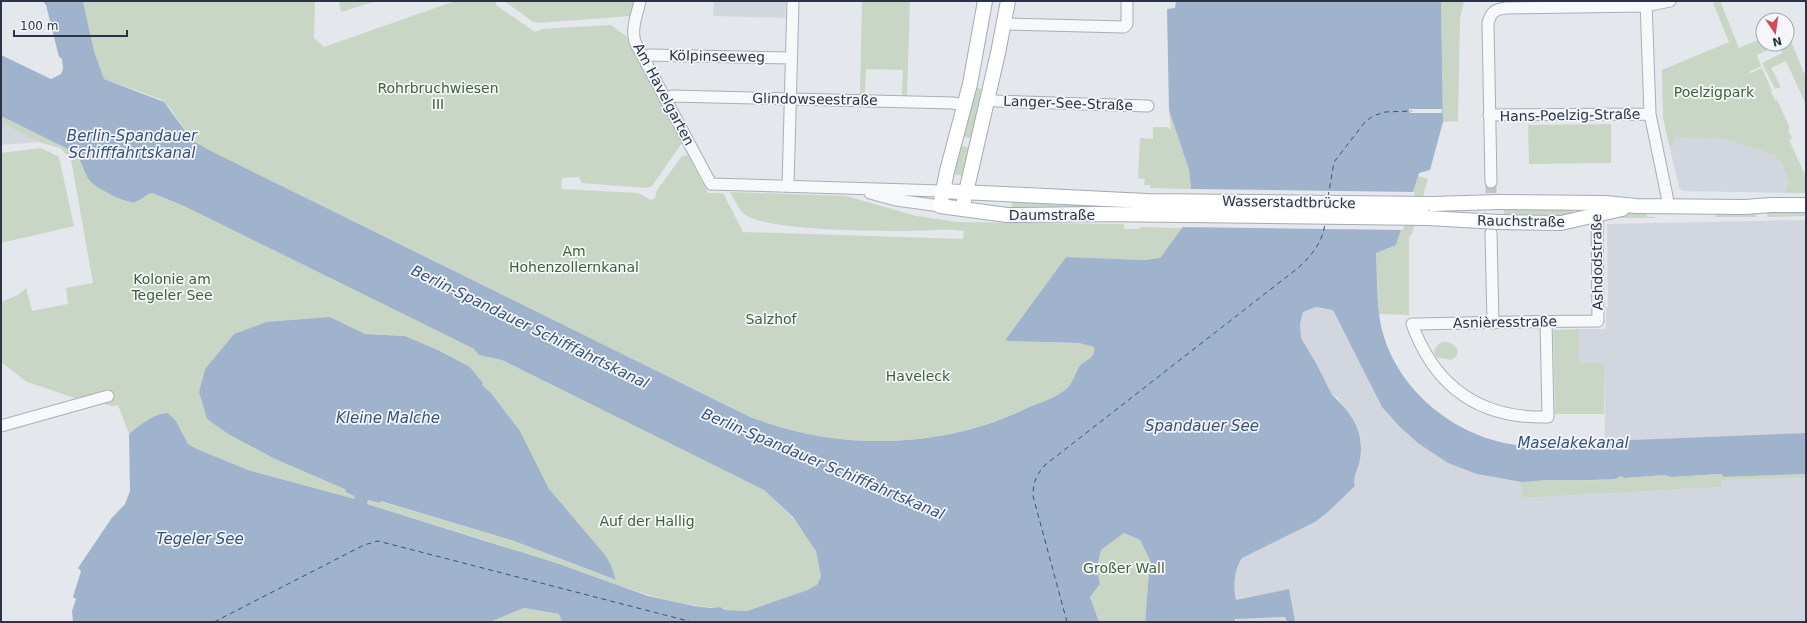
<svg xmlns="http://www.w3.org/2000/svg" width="1807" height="623" font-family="'DejaVu Sans',sans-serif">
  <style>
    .built { fill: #d2d6de }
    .green { fill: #c9d6c5 }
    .water { fill: #9fb4cc }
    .pier { fill: #e4e7ec }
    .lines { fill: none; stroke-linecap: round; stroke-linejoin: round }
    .ferry { stroke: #34527a; stroke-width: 1; stroke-dasharray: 5 4; stroke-linecap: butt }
    .minor-tunnel { stroke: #bfc3cb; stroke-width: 11; stroke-dasharray: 11 5.5; stroke-linecap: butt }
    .minor-casing { stroke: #a9aeb7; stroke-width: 13 }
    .major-casing { stroke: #a3abb8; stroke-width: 16 }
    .minor { stroke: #f7f8fa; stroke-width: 11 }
    .major { stroke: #fff; stroke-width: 14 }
    .major-bridge-casing { stroke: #a3abb8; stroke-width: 16; stroke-linecap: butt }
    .major-bridge { stroke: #fff; stroke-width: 14 }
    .labels { text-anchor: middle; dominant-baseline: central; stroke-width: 3.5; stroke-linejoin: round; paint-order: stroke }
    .street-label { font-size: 14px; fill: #2b3445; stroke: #f4f6f9 }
    .park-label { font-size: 14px; fill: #3f6138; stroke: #f4f6f9 }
    .water-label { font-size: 15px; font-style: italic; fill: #34527a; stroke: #f4f6f9 }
  </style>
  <rect width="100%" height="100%" fill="#e4e7ec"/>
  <path class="built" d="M714,1H786L785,18L713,16Z
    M1663,117L1778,155L1796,193L1683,191L1679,188Z
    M1,123L39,142L1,145Z
    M1806,220V433L1605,441L1604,363H1579V329H1606V307H1608L1607,224Z
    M1316,307L1333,310L1382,407L1399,426L1491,477L1521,482L1522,498L1721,487L1722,480L1806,478V622H1292L1295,621L1289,589L1236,600L1234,582L1238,564L1242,558L1315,522L1328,512L1355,486L1354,480L1360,459L1361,439L1351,417L1338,398L1332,395L1300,337V324L1303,312Z
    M1285,617L1287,622H1237L1235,619Z"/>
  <path class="green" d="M83,1H315L314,38L324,47L455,1H496V5L535,32L542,29L611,25L626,36L682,143L652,186L646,188L582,183L579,177L562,178L561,189L638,193L651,200L655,198L657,190L682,156L688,155L708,193H723L743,232L963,239L964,231C943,228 921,231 900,231C871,231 762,231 743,213C738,208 734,199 730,192L846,196L916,216L958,222L1124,224V229H1139L1140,227L1182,228L1160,258L1144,260L1066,257L1006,339L1007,341L1079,343L1094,347C1096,360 1083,359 1078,369C1074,376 1072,385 1065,390C1055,398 1039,403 1027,408C942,450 838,451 750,417L209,150L192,140L170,108L160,99L104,79L94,51Z
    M339,1H376L341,12Z
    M504,1H635L631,16L539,23L532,21Z
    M862,1H910L907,96L902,95L903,70L866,69L865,94H860Z
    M1441,1H1464L1460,19L1458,121L1443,122Z
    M1720,1L1739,48L1763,38V44H1787V32L1806,77V105L1786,61L1771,68L1781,87L1775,89L1762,63L1782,53L1779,45L1757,55L1761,66L1749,72L1750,73L1762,68L1772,91L1771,92L1775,100H1777L1790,128L1788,130L1792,138L1789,140L1806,177V193H1786V187L1791,185L1780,159L1776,160V155L1722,138L1674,137V144L1669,145L1663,117L1662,70L1729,42L1713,3Z
    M973,87L986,90L973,139L961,135Z
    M1169,110L1189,170L1191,189L1150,188L1151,185H1144L1145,179L1138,178L1140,138L1153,139V127H1167L1171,130Z
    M1,116L76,153C81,161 85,176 90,181C97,188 126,204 135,202C142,200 146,194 152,193L184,206L446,335L474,349C481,358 493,356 502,360L764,490C786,511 821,541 821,574C821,580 818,584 817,589L747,611L725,610L723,608C665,606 615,583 561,565C497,544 432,524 367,504L368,500L380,503V501L514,541L615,580L578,524L549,489L520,431L491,393L481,385L483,383L470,367L438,350L405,336L365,334L330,317L234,334L205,369L199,392L207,419L228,434L275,459L346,489L354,496L355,499L248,470L197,449L188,444L176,421L163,413L142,424L129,434L118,405L113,406L78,399L27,382L1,362V302L18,295L26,288L32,311L68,304L66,288L93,283L71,159L60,148L39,142L1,123Z
    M1611,124V163L1529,164L1528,125Z
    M959,145L971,148L965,176L951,174Z
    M41,148L59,157L74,226L1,243V153Z
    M1417,176L1428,179L1412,234L1409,237V315L1379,314L1376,253L1396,245Z
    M1012,202H1024L1138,203L1136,213L1012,211Z
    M1504,205L1572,206L1573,218L1504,219Z
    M1768,209H1806V216L1767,217Z
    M1754,210L1757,217H1715L1718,213Z
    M1614,213H1647V217H1655V218H1603Z
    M1579,329V363H1604V414H1555L1553,330Z
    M1442,342C1450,341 1455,345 1458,351L1456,357L1451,360L1436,357C1432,350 1436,346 1442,342Z
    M1722,474L1724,477L1806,474V478L1722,480L1721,487L1522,498L1521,482L1524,481L1579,479C1589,482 1612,479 1621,476L1624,478L1665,475L1671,477Z
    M1124,533L1140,540L1150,560L1145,622H1099L1090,597L1100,584L1097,568L1101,550Z
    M524,608L559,614L562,622H490Z"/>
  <path class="water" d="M43,1H83L94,51L104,79L164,102L192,140L209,150L750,417C838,451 942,450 1027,408C1039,403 1055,398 1065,390C1072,385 1074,376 1078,369C1083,359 1096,360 1094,347L1079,343L1007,341L1006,339L1066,257L1144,260L1160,258L1182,228L1191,189L1189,170L1169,110L1167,9L1175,8L1176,1H1441L1443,122L1430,170L1419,173L1396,245L1376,253C1377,273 1377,294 1379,314C1388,383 1450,436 1516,445C1545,449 1576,446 1605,445V441L1806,433V474L1724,477L1721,474L1671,477L1665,475L1624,478L1621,476L1615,479L1591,480H1548L1521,482L1477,474L1448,463L1418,443L1399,426L1382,407L1333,310L1316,307L1303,312L1300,324L1301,338L1317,365L1332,395C1351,412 1365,432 1360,459C1359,468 1352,477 1355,486L1328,512L1315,522L1242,558C1234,570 1233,586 1236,600L1289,589L1295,621L1287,622L1285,617L1235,619V622H1145L1150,560L1140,540L1124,533L1101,550L1097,568L1100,584L1090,597L1099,622H562L559,614L524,608L490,622H73L72,611L76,599L73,597L81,571L78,568L111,519L125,504L130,491L129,434C139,426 154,413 168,413L176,421L188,444L197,449L248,470L355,499L354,496L346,492L345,489L275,459L228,434L207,419L199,392L205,369L234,334L267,322L330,317L365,334L405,336L438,350L470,367L483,383L482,385L491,393L520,431L549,489L605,555L610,563L616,580L514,541L381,501L380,503L368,500L367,504L556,563L648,596L694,606L711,608L720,607L725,610L747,611L808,590L818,584L821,576L816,551L793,517L764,490L502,360L479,355L474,349L446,335L184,206L152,193C146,194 142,200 135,202C126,204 96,188 90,181C84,174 82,162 76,153L1,116V55L51,79L61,74L63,69L62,59L59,57L46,5Z"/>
  <path class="pier" d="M1409,109H1442V113H1410Z
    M1189,189L1415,192L1403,230L1180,227Z"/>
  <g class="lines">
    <path class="ferry" d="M1328,197L1334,162L1365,122L1373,116L1385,112L1412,111
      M214,622L364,545L378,541L692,622
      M1067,622L1033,496C1033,483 1036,475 1045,465L1298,268C1312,255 1322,243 1325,224"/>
    <path class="minor-tunnel" d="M1491,182V230"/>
    <g class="minor-casing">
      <path id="minor" d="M640,1C637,15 631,28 635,42L711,184L942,191
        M1646,1L1650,114L1669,206
        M1004,24L1124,27L1127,24V1
        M644,57L649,55L791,58
        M667,98L672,96L953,103L964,105
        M987,99L996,101L1148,106
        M1489,115L1650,114
        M1491,182L1488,23C1491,12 1495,9 1506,8L1646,6L1670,1
        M788,186L793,1
        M870,193L896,200L940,206
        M1491,233L1493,323
        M1546,322L1548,417C1480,419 1435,387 1412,324C1474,323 1536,321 1598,321L1597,207
        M1,426L108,396"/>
    </g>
    <g class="major-casing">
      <path id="major" d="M985,1L970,84L947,171L940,206L1007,215L1098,214L1428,218
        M942,191L1146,201L1432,204
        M964,201L998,53L1008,1
        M1498,202L1605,203L1636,206L1745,207L1771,205H1806
        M1499,222L1561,223L1622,209"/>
    </g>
    <use href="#minor" class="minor"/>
    <use href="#major" class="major"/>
    <g class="major-bridge-casing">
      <path id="major-bridge" d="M1432,204L1498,202
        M1428,218L1499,222"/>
    </g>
    <use href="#major-bridge" class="major-bridge"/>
  </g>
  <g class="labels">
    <g class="street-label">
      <text transform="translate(717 56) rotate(1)">Kölpinseeweg</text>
      <text transform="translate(664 94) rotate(62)">Am Havelgarten</text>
      <text transform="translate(815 99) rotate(1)">Glindowseestraße</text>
      <text transform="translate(1068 103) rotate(2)">Langer-See-Straße</text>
      <text transform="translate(1570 115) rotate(-1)">Hans-Poelzig-Straße</text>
      <text transform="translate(1289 202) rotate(1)">Wasserstadtbrücke</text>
      <text x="1052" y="215">Daumstraße</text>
      <text transform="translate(1521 221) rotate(1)">Rauchstraße</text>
      <text transform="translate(1597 262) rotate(-91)">Ashdodstraße</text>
      <text transform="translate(1505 322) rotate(-1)">Asnièresstraße</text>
    </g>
    <g class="park-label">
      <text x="438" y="88">Rohrbruchwiesen<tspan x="438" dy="16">III</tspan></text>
      <text x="1714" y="92">Poelzigpark</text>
      <text x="574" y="251">Am<tspan x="574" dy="16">Hohenzollernkanal</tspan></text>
      <text x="172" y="279">Kolonie am<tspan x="172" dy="16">Tegeler See</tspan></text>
      <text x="771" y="319">Salzhof</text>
      <text x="918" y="376">Haveleck</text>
      <text x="647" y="521">Auf der Hallig</text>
      <text x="1124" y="568">Großer Wall</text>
    </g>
    <g class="water-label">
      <text x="132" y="136">Berlin-Spandauer<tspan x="132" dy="17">Schifffahrtskanal</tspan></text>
      <text transform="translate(530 327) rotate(26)">Berlin-Spandauer Schifffahrtskanal</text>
      <text x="388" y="418">Kleine Malche</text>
      <text x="1202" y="426">Spandauer See</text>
      <text x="1573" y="443">Maselakekanal</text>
      <text transform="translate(823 464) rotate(23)">Berlin-Spandauer Schifffahrtskanal</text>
      <text x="200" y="539">Tegeler See</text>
    </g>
  </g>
  <rect width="1807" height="623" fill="none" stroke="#2b3445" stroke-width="4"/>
  <g transform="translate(1775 32) rotate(167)"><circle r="19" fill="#f4f6f9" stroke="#a4a8b1"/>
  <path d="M0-3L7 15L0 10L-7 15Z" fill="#d1495b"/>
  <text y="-6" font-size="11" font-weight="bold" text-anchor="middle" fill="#2b3445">N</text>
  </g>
  <path d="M14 30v6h113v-6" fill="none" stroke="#2b3445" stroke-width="2"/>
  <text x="20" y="30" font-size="12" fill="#2b3445" stroke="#f4f6f9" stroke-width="3" paint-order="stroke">100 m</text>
</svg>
